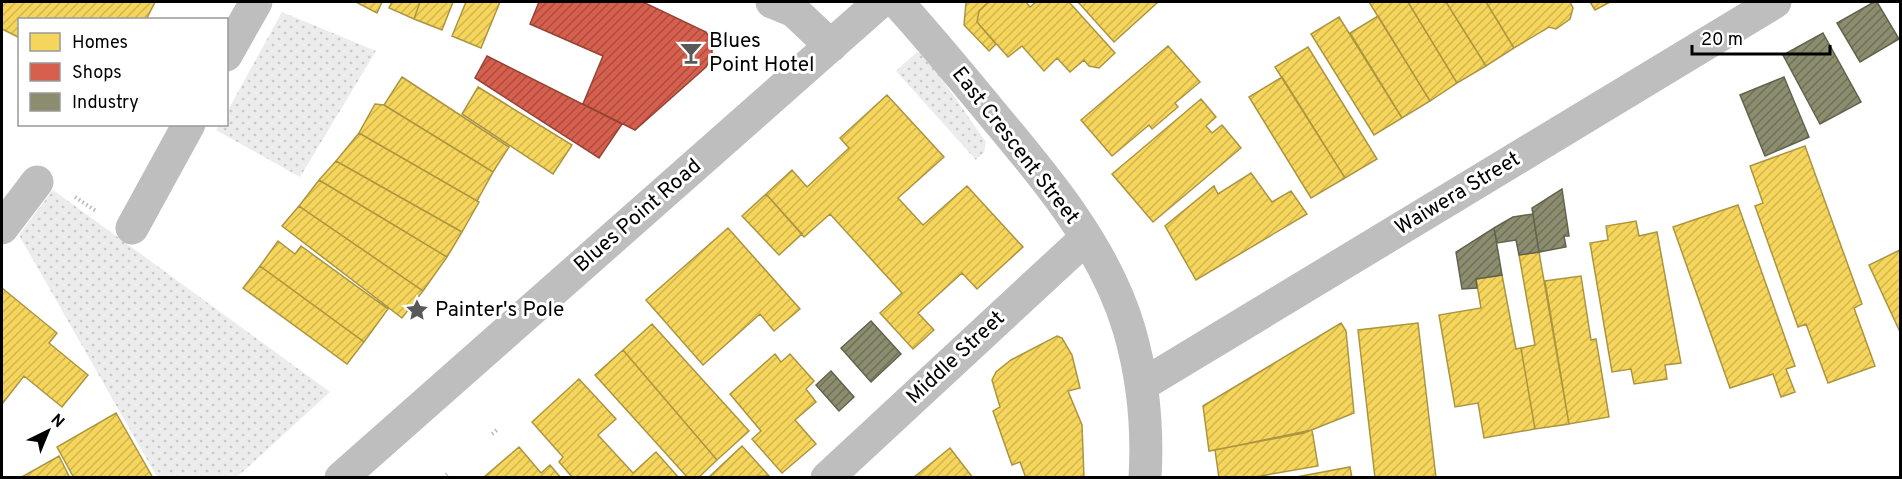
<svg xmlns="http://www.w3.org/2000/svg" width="1902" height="479" font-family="Overpass,sans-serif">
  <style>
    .green { fill: url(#green-dots) }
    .homes { fill: url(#homes-hatch); stroke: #ac9540; stroke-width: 1.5 }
    .shops { fill: url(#shops-hatch); stroke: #964336; stroke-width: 1.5 }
    .industry { fill: url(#industry-hatch); stroke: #62624d; stroke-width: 1.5 }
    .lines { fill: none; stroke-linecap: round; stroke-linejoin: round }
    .path { stroke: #b9b9b9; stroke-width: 4; stroke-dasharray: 1.5 3; stroke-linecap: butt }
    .minor { stroke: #bebebe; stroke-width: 33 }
    .labels { text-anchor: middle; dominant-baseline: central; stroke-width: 6; stroke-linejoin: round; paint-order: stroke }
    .poi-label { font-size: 21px; fill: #000; stroke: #fff; text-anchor: start }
    .street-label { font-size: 21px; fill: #000; stroke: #fff }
  </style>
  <defs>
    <pattern id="green-dots" width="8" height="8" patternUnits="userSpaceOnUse" patternTransform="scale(1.5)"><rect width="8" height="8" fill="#ececec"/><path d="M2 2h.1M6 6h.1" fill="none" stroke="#c9c9c9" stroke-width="1.8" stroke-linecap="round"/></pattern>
    <pattern id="homes-hatch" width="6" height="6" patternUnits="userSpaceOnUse" patternTransform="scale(1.5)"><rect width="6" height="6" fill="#f6d55c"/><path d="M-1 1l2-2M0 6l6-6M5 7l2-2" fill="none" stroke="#d1b54e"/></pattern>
    <pattern id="shops-hatch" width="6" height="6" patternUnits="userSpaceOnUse" patternTransform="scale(1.5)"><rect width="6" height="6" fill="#d6604d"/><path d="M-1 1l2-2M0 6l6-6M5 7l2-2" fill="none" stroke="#ab4d3e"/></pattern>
    <pattern id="industry-hatch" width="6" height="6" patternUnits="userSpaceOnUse" patternTransform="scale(1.5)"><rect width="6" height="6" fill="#8c8c6e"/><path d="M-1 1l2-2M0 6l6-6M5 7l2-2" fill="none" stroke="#707058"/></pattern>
  </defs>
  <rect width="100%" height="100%" fill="#fff"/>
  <path class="green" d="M282,12L376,51L300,177L216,130L219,125L226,124L227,112Z
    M917,52L925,55L986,142L984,152L976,160L896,71Z
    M53,190L330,392L237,477H157L19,235Z"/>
  <path class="homes" d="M2,2H155L146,20H20V38L2,29Z
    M356,2H382L377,13Z
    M392,2H420L414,19L389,8Z
    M420,2H453L442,30L414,19Z
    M466,2H500L481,48L452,36Z
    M966,2H989L979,11L977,22L996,44L989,51L964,25Z
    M989,2H1026L1030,7L1036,2H1069L1115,53L1099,68L1089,66L1084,60L1070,72L1057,58L1044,71L1022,46L1008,57L977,22L979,11Z
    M1078,2H1158L1114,42Z
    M1369,2H1408L1457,83L1430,101Z
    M1408,2H1446L1486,66L1457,83Z
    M1446,2H1486L1514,48L1486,66Z
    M1486,2H1570L1573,8L1570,19L1556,29L1549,27L1514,48Z
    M1590,2H1610L1595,10Z
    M1378,16L1430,101L1402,118L1350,33Z
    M1339,17L1402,118L1374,135L1311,34Z
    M1168,46L1200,82L1175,103L1178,107L1152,129L1149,125L1112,156L1081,120Z
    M1308,47L1377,159L1345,178L1275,67Z
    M402,77L509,147L493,172L384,105Z
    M1282,77L1345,178L1311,198L1249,97Z
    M478,87L572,145L553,174L462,114Z
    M887,95L944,157L898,198L923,225L967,186L1023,247L977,289L962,273L918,313L934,330L913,349L880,313L902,293L830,214L804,237L766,194L792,170L807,187L849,148L840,138Z
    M1201,99L1216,117L1206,126L1212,133L1222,125L1241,148L1153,222L1112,174Z
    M375,104L384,105L493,172L477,201L359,133Z
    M359,133L479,202L462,232L336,161Z
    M1805,146L1862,304L1854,308L1875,366L1828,383L1806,324L1798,327L1755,206L1763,203L1750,166Z
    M336,161L462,232L447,257L319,180Z
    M1251,173L1272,202L1291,191L1307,214L1196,280L1165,226L1214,186L1218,194Z
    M319,180L447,257L423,291L299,206Z
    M766,194L802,234L779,255L742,216Z
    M1738,205L1795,366L1786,369L1795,392L1781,397L1773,374L1730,388L1673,227Z
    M299,206L423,291L402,318L282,226Z
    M1636,221L1639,236L1657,232L1681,363L1665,365L1667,379L1634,384L1631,369L1612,372L1590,243L1608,240L1606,226Z
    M728,228L800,309L774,331L760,314L703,365L646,300Z
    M278,241L295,254L301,246L388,309L364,342L260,266Z
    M1900,250V332L1869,265Z
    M1539,252L1569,424L1535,429L1521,348L1535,345L1519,255Z
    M260,266L364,342L347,364L243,288Z
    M1502,275L1516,349L1521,348L1535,429L1484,438L1478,403L1455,407L1439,315L1481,308L1476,279Z
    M1581,276L1591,340L1596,339L1609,417L1569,424L1545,281Z
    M2,288L57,333L49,343L88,375L62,407L24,376L2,404Z
    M1341,323L1346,331L1354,413L1304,433L1209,451L1203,406Z
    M1418,323L1436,478H1375L1358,330Z
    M652,324L749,431L717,460L623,350Z
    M1057,336L1062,338L1072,355L1080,388L1068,391L1082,425L1084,478H1026L1020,462L1012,465L993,411L1000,407L992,380L996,372L1011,360Z
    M623,350L717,460L698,478H688L595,375Z
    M775,354L781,362L790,354L814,381L806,389L816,402L795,420L816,444L782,473L752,439L761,431L730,394Z
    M579,379L616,419L598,435L633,473L656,452L679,478H573L559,462L563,457L532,422Z
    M116,413L153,478H74L57,447Z
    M1312,430L1318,466L1249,478H1219L1215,450Z
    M742,446L769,476L708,478Z
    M519,447L541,473L550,465L561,478L484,477Z
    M950,448L973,478H913Z
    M59,456L70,478H20Z
    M1350,467L1352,478H1291Z"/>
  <path class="shops" d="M539,2H643L706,32L712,42V55L706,67L635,130L583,104L603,56L530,24Z
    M487,56L622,124L599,158L475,78Z"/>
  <path class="industry" d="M1874,2H1877L1899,39L1860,62L1837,23Z
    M1823,33L1861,102L1820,124L1783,55Z
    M1784,77L1809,137L1765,156L1740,95Z
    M1562,189L1569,236H1564L1566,247L1539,252L1532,208Z
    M1533,214L1539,252L1519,255L1516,240L1497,243L1494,228L1513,217Z
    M1494,228L1502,275L1476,279L1477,288L1462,289L1456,252Z
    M871,321L901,354L871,382L841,348Z
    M831,371L854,397L839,411L816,385Z"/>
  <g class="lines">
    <path class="path" d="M75,197L96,211
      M492,434L498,429
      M443,478L447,474"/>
    <path class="minor" d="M772,2L794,11L831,46
      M897,2C930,38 962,77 994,116C1047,179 1105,248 1129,329C1143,377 1148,428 1145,478
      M226,55L256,2
      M2,228L37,182
      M132,228L189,124
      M1142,385L1775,2
      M341,478L880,2
      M827,478L1086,238"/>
  </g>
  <defs>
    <g id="bar-bare" transform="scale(1.8)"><path d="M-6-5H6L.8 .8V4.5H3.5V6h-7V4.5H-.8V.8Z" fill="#595959" stroke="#fff" stroke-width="2.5" paint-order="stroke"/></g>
    <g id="sight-bare" transform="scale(1.8)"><path d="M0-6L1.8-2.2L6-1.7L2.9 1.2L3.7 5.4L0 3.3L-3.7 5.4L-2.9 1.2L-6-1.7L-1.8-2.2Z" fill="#595959" stroke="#fff" stroke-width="2.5" paint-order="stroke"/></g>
  </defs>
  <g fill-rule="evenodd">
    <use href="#bar-bare" x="691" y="53"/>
    <use href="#sight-bare" x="417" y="310"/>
  </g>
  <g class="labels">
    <g class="poi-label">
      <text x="709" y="41">Blues<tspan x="709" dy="24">Point Hotel</tspan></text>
      <text x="435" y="310">Painter's Pole</text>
    </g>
    <g class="street-label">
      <text transform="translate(1015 146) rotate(52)">East Crescent Street</text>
      <text transform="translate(1458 194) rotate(-31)">Waiwera Street</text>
      <text transform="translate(638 216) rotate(-41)">Blues Point Road</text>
      <text transform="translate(956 358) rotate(-43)">Middle Street</text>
    </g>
  </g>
  <rect width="1902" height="479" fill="none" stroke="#000000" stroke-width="6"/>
  <rect x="18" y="18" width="210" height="108" fill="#ffffff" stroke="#999999" stroke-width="1.5"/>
  <rect x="30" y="33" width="30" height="18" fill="#f6d55c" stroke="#999999" stroke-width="1.5"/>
  <text x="72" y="48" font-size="18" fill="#000000">Homes</text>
  <rect x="30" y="63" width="30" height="18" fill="#d6604d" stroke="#999999" stroke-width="1.5"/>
  <text x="72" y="78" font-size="18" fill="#000000">Shops</text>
  <rect x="30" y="93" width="30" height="18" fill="#8c8c6e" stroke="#999999" stroke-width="1.5"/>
  <text x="72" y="108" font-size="18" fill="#000000">Industry</text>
  <g transform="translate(48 431) rotate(43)" stroke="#ffffff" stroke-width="4.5" paint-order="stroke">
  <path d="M0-4.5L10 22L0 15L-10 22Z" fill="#000000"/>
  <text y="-9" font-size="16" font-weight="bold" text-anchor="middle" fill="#000000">N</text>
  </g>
  <path d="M1692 45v9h138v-9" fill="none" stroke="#000000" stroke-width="3"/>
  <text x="1701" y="45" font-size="18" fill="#000000" stroke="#ffffff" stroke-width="4.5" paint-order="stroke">20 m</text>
</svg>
